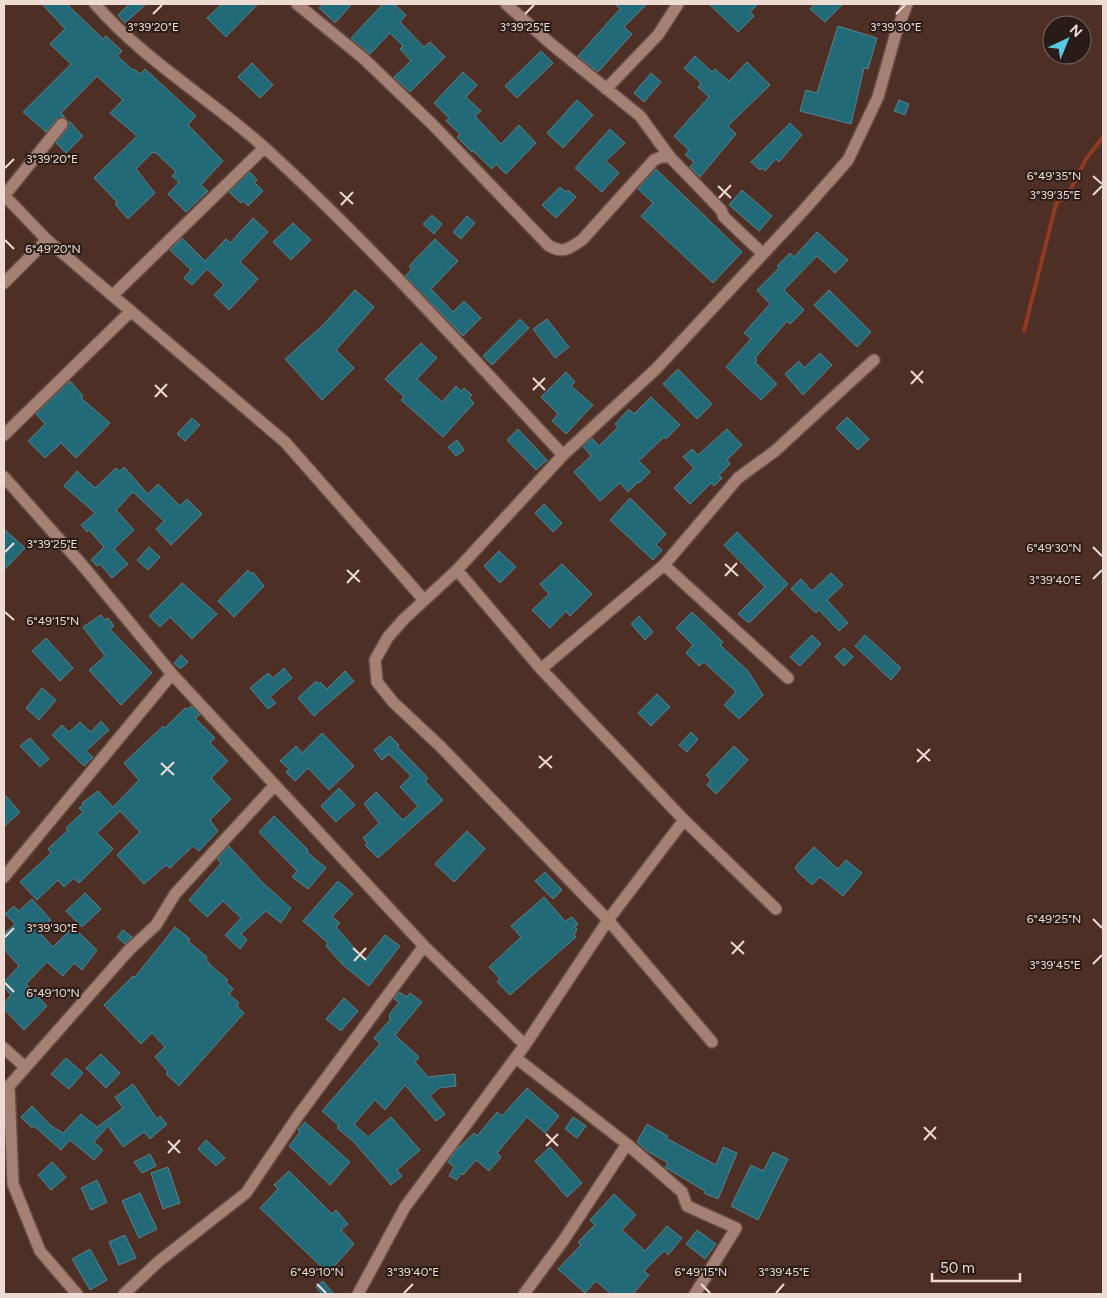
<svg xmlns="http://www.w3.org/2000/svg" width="1107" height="1298" font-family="Figtree,sans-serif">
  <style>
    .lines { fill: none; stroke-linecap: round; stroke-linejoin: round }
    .stream { stroke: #8e3b1f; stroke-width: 4 }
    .building { fill: #236a78; stroke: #59828b }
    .minor-casing { stroke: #674e45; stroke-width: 14 }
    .minor { stroke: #a48075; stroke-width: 11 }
    .ticks { fill: none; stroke: #eedbd4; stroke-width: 2 }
    .ticks-label { font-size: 12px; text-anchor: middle; fill: #eedbd4; stroke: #291b17; stroke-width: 4; stroke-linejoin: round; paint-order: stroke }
  </style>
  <rect width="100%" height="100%" fill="#4d2f26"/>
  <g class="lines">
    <path class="stream" d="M1024,331L1056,204L1070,191L1086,159L1103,137"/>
  </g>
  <path class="building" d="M42,4H67L103,39L106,36L122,51L117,56L133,70L134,69L140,74L145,69L196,116L188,125L223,161L201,185L208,191L186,212L168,194L179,182L172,176L176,172L156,153L153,152L136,169L155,193L128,219L115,204L117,202L94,178L137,136L110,113L123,100L97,76L61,113L65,117L57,119L46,132L23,112L71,64L50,44L65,29Z
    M129,4H146L125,23L118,15Z
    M222,4H258L226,37L207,18Z
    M323,4H352L335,23L319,8Z
    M383,4H394L406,15L400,22L424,47L430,42L445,57L410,92L394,77L411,61L400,49L403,46L390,33L370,54L351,38Z
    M615,4H647L624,27L632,34L598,72L578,56L620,9Z
    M709,4H758L750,12L754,16L738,32Z
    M815,4H843L825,22L810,9Z
    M838,26L877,38L868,69L864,68L851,124L800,111L806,90L817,93Z
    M541,51L553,63L517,98L505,86Z
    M695,56L712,72L715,69L729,81L747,62L770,85L728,126L736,134L700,177L690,167L694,162L685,155L689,150L674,136L709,97L698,87L701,83L684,68Z
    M252,63L273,85L260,98L238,77Z
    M463,72L477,85L466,97L481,111L475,116L501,144L519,125L536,143L506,174L496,164L492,169L473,151L472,152L457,137L460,134L446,121L449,118L434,103Z
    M651,73L661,82L644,102L634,93Z
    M577,100L593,115L563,148L547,133Z
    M899,100L909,104L905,115L894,111Z
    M69,121L83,136L66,153L56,143L68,128Z
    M790,123L802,135L779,162L776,159L765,171L762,168L760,170L751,162Z
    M610,129L625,143L606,161L619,173L602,192L575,168Z
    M656,169L742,252L713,283L641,216L653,203L638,189Z
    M250,172L257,180L254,182L263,191L248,206L243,201L241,203L229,192Z
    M560,187L566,192L568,190L576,197L556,218L542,205Z
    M742,190L772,216L759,231L729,205Z
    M432,215L442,224L434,234L423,224Z
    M467,216L475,223L461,239L453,232Z
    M253,218L268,232L240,262L258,279L229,310L214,295L224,285L207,269L192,285L184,278L191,270L170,250L182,238L205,261L226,239L230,243Z
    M293,223L311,240L291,260L273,242Z
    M817,232L848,260L835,273L817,256L784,290L804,310L790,324L787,321L755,358L757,360L755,362L777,384L761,400L726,367L751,339L744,333L770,304L757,290L779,268L777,266L790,253L794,257Z
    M435,239L458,261L431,289L453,312L464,301L481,318L463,336L405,276L412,269L409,266Z
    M355,290L374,307L336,350L354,368L322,400L285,359L322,326Z
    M829,290L871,332L857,347L814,305Z
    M520,319L529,328L492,365L483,356Z
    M547,319L569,347L555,358L533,329Z
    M421,343L437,358L417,379L442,402L456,386L461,391L464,388L472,395L469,398L474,403L443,437L401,400L404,397L385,379Z
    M820,353L832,365L803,395L785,374L799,361L804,368Z
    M678,369L712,404L697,419L663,384Z
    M566,372L575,382L571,386L593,405L566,434L552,421L558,414L541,397Z
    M70,381L83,396L81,398L110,423L76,458L61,443L45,458L28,441L45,424L36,414Z
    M651,397L680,425L666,439L664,437L639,461L650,472L639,483L638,482L628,492L620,483L600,501L574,472L591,456L583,446L592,438L599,446L618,427L615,424L629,409L634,414Z
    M847,417L869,439L858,450L836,428Z
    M192,418L200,425L185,441L177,434Z
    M518,429L547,460L536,470L507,440Z
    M727,429L742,445L727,460L730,464L719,475L722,478L714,486L711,483L690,504L674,488L694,468L683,457L692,449L698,455Z
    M457,440L464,450L456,456L448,447Z
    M124,467L148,494L158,484L180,506L187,499L202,514L171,545L156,529L164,521L133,492L116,510L134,530L114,549L128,564L112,578L100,564L97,566L91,560L104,547L89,530L87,532L81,525L95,513L64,486L77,471L95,488L116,468L120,471Z
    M630,498L666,534L656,545L662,550L653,560L610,520Z
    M544,504L562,523L553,532L535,513Z
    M4,529L25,548L4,570Z
    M737,532L788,584L749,623L738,614L765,587L724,545Z
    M149,547L160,557L148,570L137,560Z
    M499,551L516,567L500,583L484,566Z
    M562,564L592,594L570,616L566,611L550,628L532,610L549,594L540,584Z
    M248,570L252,574L253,572L264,586L234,617L218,601Z
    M831,573L843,585L827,600L848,623L839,631L819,610L816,613L791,589L801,579L812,591Z
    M182,583L217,614L192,639L170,617L160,627L149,616Z
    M692,612L723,642L720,645L748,671L763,695L739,719L724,705L736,692L704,662L699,666L686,653L693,645L676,628Z
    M101,615L105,620L108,618L114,626L110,629L152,673L121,705L89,670L105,656L83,627Z
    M639,616L653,632L645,640L631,624Z
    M812,635L821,644L800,666L790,657Z
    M865,635L901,668L891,680L855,646Z
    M46,638L73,668L60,681L32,651Z
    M844,648L853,657L844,666L835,657Z
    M181,655L188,662L180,669L174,663Z
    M284,668L292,678L270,697L276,703L268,709L250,688L268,673L273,678Z
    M345,671L354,681L314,716L298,698L316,681L318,684L320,682L327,689Z
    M42,688L56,700L39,720L26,708Z
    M657,694L670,707L651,726L638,713Z
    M192,706L200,715L195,718L215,738L210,743L228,761L211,778L231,799L210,820L218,831L199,851L193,846L170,868L166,865L144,884L117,855L140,832L120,811L97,833L113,849L79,883L74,878L64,887L58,880L37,900L20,882L51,853L48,849L68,830L66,828L83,812L79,808L84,804L82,803L98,791L113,807L139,780L124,763L163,726L165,728L185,708L187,709Z
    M101,721L109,730L86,751L93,757L84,766L52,735L62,725L69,732L80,722L91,732Z
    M691,732L698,739L687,752L679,745Z
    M322,733L354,766L329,790L308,768L295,781L286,772L289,769L280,761L296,746L302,753Z
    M390,736L399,745L397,746L428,778L425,781L443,800L378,858L365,845L367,843L363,838L379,823L364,804L376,792L403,820L418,806L400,787L411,776L389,754L382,760L374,750Z
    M30,738L49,759L40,767L20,746Z
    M734,746L748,760L716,794L707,785L711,780L706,775Z
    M339,788L355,805L336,822L321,806Z
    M4,794L20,812L4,827Z
    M274,816L308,850L307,852L326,868L308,889L292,877L297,871L259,832Z
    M467,831L485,849L454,882L435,864Z
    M229,846L263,883L291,908L281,923L266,911L241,934L247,940L240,949L225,935L241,918L223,901L207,917L189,900L221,863L217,859Z
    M814,847L838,869L846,860L862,873L843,896L820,877L812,885L798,872L795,867Z
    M545,872L562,890L553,899L535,881Z
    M338,881L353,894L332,917L340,923L336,927L365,960L385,935L400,946L369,986L344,966L326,946L328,943L303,921Z
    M85,893L101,909L82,927L66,911Z
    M544,897L565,921L572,917L578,924L575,927L577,929L574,935L576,937L510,995L497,982L500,979L489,967L521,937L511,926Z
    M32,899L51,920L38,931L53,947L73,927L97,950L82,970L74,963L63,976L47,962L26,984L47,1006L24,1030L4,1009V1003L11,995L4,987V982L19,966L4,949V934L15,924L5,914L14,906L19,911Z
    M175,927L190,939L188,941L207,957L206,959L210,965L228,980L226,982L233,989L229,994L239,1003L237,1006L244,1013L179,1086L166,1074L168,1072L155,1057L165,1047L152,1033L141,1044L104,1005L133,976L135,977Z
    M123,930L132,937L125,944L117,937Z
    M399,992L407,997L410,993L422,1002L395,1035L419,1057L415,1062L428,1077L455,1074L456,1086L439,1088L430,1096L445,1114L436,1121L405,1085L385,1110L375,1100L354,1124L368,1137L391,1117L420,1150L397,1170L402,1176L391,1185L354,1142L337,1128L339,1126L322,1111L380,1044L374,1038L390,1020L389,1015L399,1002L394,999Z
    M344,998L358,1011L341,1031L326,1019Z
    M101,1054L120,1073L106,1088L86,1068Z
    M66,1058L83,1073L69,1089L51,1074Z
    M133,1084L157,1119L160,1116L167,1124L150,1139L144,1132L123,1147L108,1126L94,1142L103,1150L94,1160L70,1140L61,1150L34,1126L32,1128L21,1117L32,1106L50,1125L63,1133L81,1114L97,1127L123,1108L115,1097Z
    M527,1088L559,1116L545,1133L527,1117L497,1153L501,1157L489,1171L476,1160L463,1175L461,1173L457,1180L449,1176L454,1167L448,1162L456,1150L474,1133L477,1136L497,1112L502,1116Z
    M573,1117L586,1126L577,1138L565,1129Z
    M305,1122L350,1162L330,1185L289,1146L300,1132L298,1130Z
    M647,1124L668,1136L666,1138L716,1165L723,1147L737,1153L718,1199L704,1193L705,1191L668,1169L665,1168L668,1163L647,1151L637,1142Z
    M206,1140L225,1158L216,1166L198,1149Z
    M550,1147L582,1183L567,1197L535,1161Z
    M773,1152L788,1159L758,1220L731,1206L751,1165L763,1171Z
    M150,1154L156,1166L142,1173L134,1162Z
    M52,1162L66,1177L51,1190L38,1175Z
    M168,1167L180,1203L163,1209L151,1173Z
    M289,1171L332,1214L336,1210L348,1224L341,1230L354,1244L328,1273L260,1208L278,1189L274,1185Z
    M97,1180L107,1202L91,1210L81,1188Z
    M140,1193L157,1229L139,1238L122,1201Z
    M614,1194L636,1215L622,1230L645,1251L667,1226L682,1238L668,1255L664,1251L644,1271L649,1275L633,1294H611L596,1281L585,1293L558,1269L581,1245L578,1242L595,1225L590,1220Z
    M697,1230L716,1244L705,1259L686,1244Z
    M125,1235L136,1258L119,1265L109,1242Z
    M90,1249L107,1280L90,1290L72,1259Z
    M323,1281L334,1294H322L316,1287Z"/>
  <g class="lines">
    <g class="minor-casing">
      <path id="minor" d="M95,4C144,60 209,98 265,148C370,244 466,351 563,455
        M297,4L363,58L432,124L548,245C562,254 569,249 582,240L654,160L661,157H670
        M506,4L550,43L640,116L670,157L721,210L724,217L763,254
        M606,89L658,35L678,4
        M4,195L47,240L285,442L424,600
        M4,196L62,124
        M4,283L47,240
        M113,295L264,148
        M4,435L131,311
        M4,477L84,567L172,674L424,946L525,1045
        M664,565L788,678
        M457,570L541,669L684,820L776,909
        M541,669L664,565L738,478L775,451L874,360
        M4,877L172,674
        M712,1042L608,920L441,747L393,702L377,682L375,660L388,637L404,619L457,570L563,455L656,369L803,211L848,160L878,97L896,33L907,4
        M4,1048L25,1067
        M516,1058L627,1144L682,1192L687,1206L736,1228L695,1294
        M77,1294L40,1251L13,1184L9,1086L129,950L156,925L175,894L275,785
        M124,1294L158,1262L246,1193L298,1116L424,946
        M358,1294L405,1207L525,1045L608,920L684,820
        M524,1294L563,1241L627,1144"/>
    </g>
    <use href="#minor" class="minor"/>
  </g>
  <path class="ticks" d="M153,14L162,5M525,14L534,5M896,14L905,5M5,168L14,159M1093,176L1102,184M718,186L731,198M340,192L353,204M1093,195L1102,186M719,198L731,185M341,205L353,192M5,240L14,249M911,371L923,383M533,378L545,390M911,384L923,371M155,385L167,397M533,390L545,378M155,397L167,384M1093,547L1102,556M5,552L14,543M725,564L738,576M347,570L360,582M725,576L737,563M1093,579L1102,570M347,583L359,570M5,612L14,620M917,749L930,761M539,756L552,768M917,762L930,749M161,763L174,775M539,768L552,756M161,775L174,762M1093,919L1102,928M5,937L14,928M731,942L744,954M353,948L366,960M732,954L744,941M354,961L366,948M1093,964L1102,955M5,983L14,992M924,1127L936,1139M546,1134L558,1146M924,1140L936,1127M168,1141L180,1153M546,1146L558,1134M168,1153L180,1140M317,1284L326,1293M701,1284L710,1293M404,1293L413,1284M776,1293L784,1284"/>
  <g class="ticks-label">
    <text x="153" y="31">3°39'20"E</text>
    <text x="525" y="31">3°39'25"E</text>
    <text x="896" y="31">3°39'30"E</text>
    <text x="52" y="163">3°39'20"E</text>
    <text x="1054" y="180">6°49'35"N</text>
    <text x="1055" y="199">3°39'35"E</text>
    <text x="53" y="253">6°49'20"N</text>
    <text x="52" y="548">3°39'25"E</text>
    <text x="1054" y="552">6°49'30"N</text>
    <text x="1055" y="584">3°39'40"E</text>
    <text x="53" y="625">6°49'15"N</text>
    <text x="1054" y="923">6°49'25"N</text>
    <text x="52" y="932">3°39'30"E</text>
    <text x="1055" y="969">3°39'45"E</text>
    <text x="53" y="997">6°49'10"N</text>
    <text x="413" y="1276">3°39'40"E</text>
    <text x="784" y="1276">3°39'45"E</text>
    <text x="317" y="1276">6°49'10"N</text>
    <text x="701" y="1276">6°49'15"N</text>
  </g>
  <rect width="1107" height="1298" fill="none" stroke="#eedbd4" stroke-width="10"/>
  <g transform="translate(1067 40) rotate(44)"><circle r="24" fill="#291b17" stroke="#786863"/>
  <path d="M0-4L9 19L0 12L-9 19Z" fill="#57c9e1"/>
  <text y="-8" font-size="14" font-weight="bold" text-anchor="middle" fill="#eedbd4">N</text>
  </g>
  <path d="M932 1273v8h88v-8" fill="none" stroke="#eedbd4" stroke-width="2.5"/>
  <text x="940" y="1273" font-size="15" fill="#eedbd4" stroke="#291b17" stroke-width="4" paint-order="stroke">50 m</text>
</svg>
